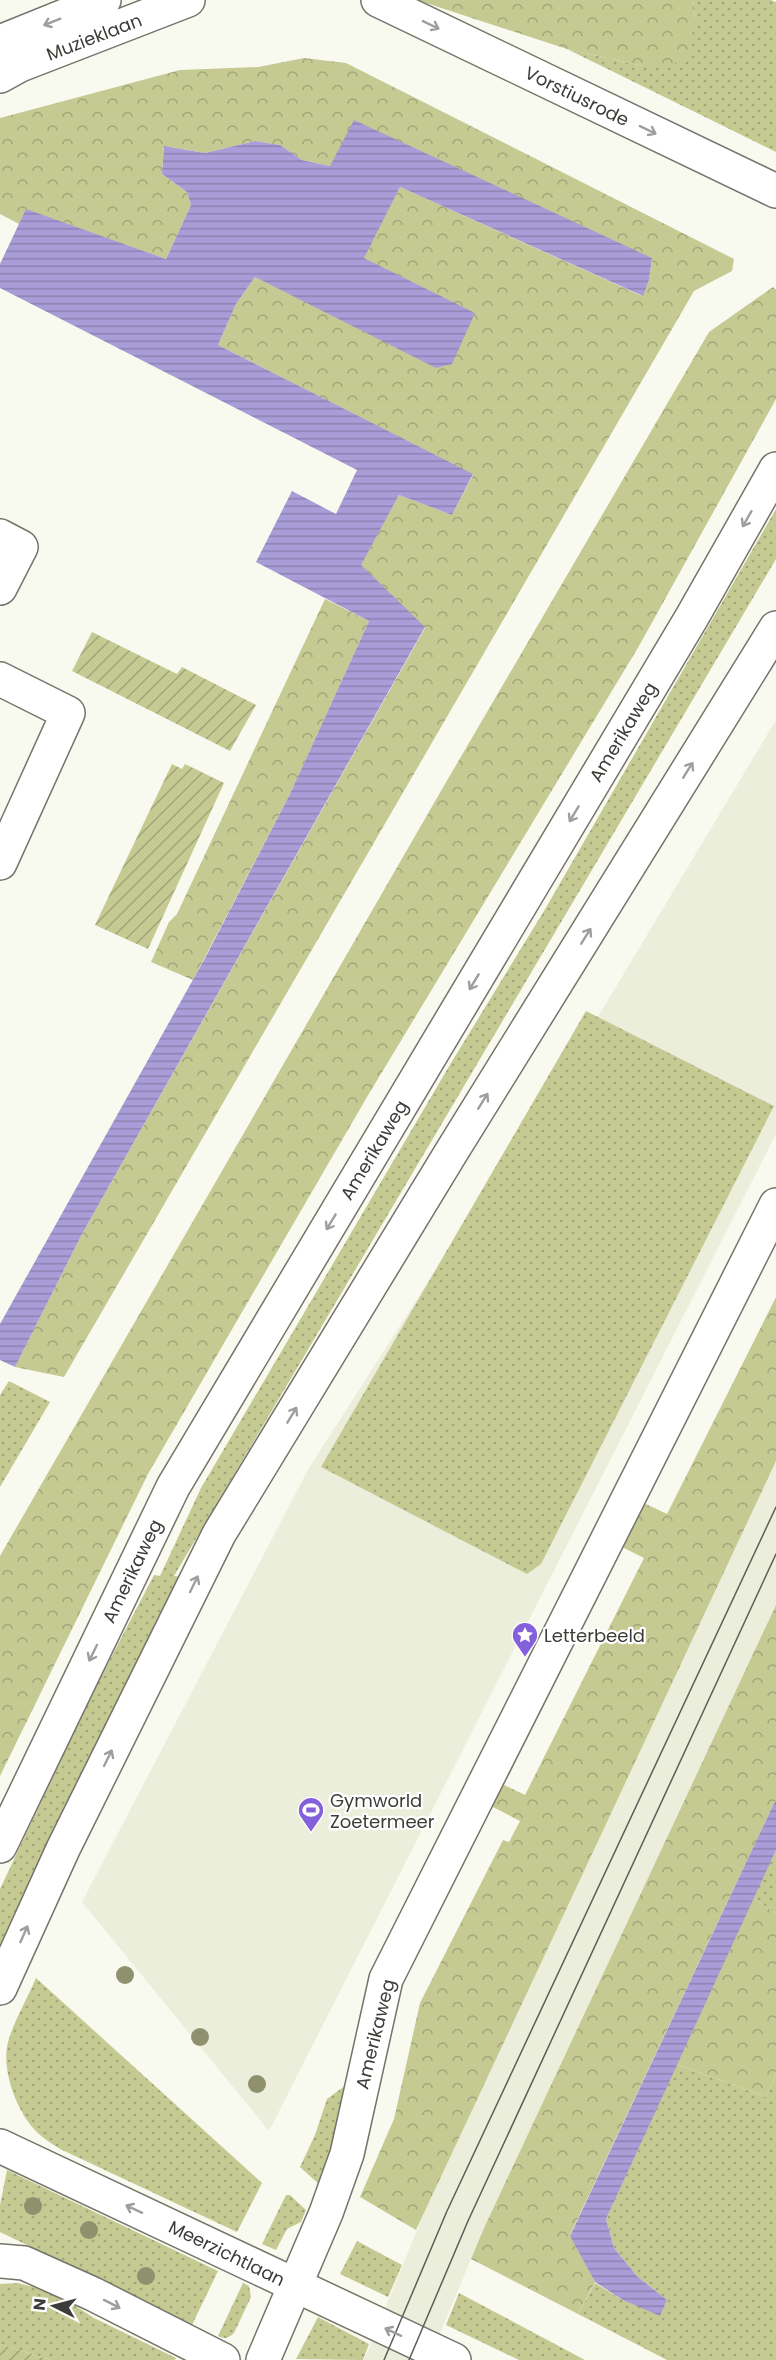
<svg xmlns="http://www.w3.org/2000/svg" width="776" height="2360" font-family="Poppins,sans-serif">
  <style>
    .built { fill: #eceedc }
    .grass { fill: url(#grass-dots) }
    .forest { fill: url(#forest-crowns) }
    .garden { fill: url(#garden-furrows) }
    .water { fill: url(#water-rules) }
    .lines { fill: none; stroke-linecap: round; stroke-linejoin: round }
    .minor-casing { stroke: #73746a; stroke-width: 36 }
    .major-casing { stroke: #73746a; stroke-width: 36 }
    .minor { stroke: #fff; stroke-width: 33 }
    .major { stroke: #fff; stroke-width: 33 }
    .tram { stroke: #5d5d58; stroke-width: 1.5 }
    .tree { fill: #8e906e }
    .oneway { stroke: #9e9e9c }
    .labels { text-anchor: middle; dominant-baseline: central; stroke-width: 4.5; stroke-linejoin: round; paint-order: stroke }
    .street-label { font-size: 18px; fill: #3c3c38; stroke: #fff }
    .poi-label { font-size: 18px; fill: #3c3c38; stroke: #fff; text-anchor: start }
  </style>
  <defs>
    <pattern id="grass-dots" width="8" height="8" patternUnits="userSpaceOnUse" patternTransform="scale(1.5)"><rect width="8" height="8" fill="#c5ca93"/><path d="M2 2h.1M6 6h.1" fill="none" stroke="#a1a579" stroke-width="1.8" stroke-linecap="round"/></pattern>
    <pattern id="forest-crowns" width="20" height="18" patternUnits="userSpaceOnUse" patternTransform="scale(1.5)"><rect width="20" height="18" fill="#c5ca93"/><path d="M2 6a3 3 0 1 1 6 0M12 15a3 3 0 1 1 6 0" fill="none" stroke="#a1a579"/></pattern>
    <pattern id="garden-furrows" width="10" height="10" patternUnits="userSpaceOnUse" patternTransform="scale(1.5)"><rect width="10" height="10" fill="#c5ca93"/><path d="M-1 1l2-2M0 10L10 0M9 11l2-2" fill="none" stroke="#a1a579"/></pattern>
    <pattern id="water-rules" width="6" height="5" patternUnits="userSpaceOnUse" patternTransform="scale(1.5)"><rect width="6" height="5" fill="#a99dd8"/><path d="M0 2.5h6" fill="none" stroke="#8b81b0"/></pattern>
  </defs>
  <rect width="100%" height="100%" fill="#f9faef"/>
  <path class="built" d="M776,720V1134L269,2131L82,1902L309,1468L602,1010Z
    M776,1461V1605L484,2228L429,2360H364L428,2203Z"/>
  <path class="grass" d="M693,0H771L776,2V152L567,49L643,66L695,19Z
    M776,509V559L174,1576L184,1577L0,1956V1889L92,1694L154,1575L160,1576L201,1488L451,1063L544,911Z
    M586,1011L774,1106L541,1564L527,1574L321,1467Z
    M9,1381L50,1402L0,1487V1395Z
    M776,1850V1914L753,1898Z
    M36,1978L262,2183L237,2232L60,2149C51,2143 41,2137 34,2129C16,2109 1,2069 8,2042C14,2021 27,1999 36,1978Z
    M676,2064L766,2097L776,2074V2360H667L578,2314L595,2283L623,2300L660,2315L667,2300L637,2276L614,2248L606,2219Z
    M346,2085L332,2153L322,2187L300,2167L315,2135L327,2099Z
    M7,2170L218,2271L192,2325L0,2232V2205Z
    M286,2195H290L306,2210L301,2222L287,2229L276,2250L262,2244Z
    M357,2241L402,2265L388,2297L340,2274Z
    M18,2283L41,2289L66,2300L94,2318L176,2358L175,2360H51L0,2344V2284Z
    M243,2283L249,2286L251,2297L234,2333C228,2339 224,2339 218,2336Z
    M459,2293L585,2360H519L446,2325Z
    M318,2317L369,2344L363,2360L296,2359Z"/>
  <path class="forest" d="M417,0H693L695,19L689,53L673,65L643,66L567,49Z
    M304,58L346,63L734,259L732,271L694,291L64,1377L15,1367L82,1234L425,628L360,565L399,495L452,515L473,475L218,345L236,304L255,277L345,321L474,313L363,258L400,187L642,296L649,280L652,259L330,166L302,160L280,145L255,141L205,153L164,146L162,174L187,192L191,205L166,259L26,210L19,224L0,214V118L180,70L258,67Z
    M773,287L776,290V399L639,646L367,1097L148,1474L0,1776V1556L445,784L709,332Z
    M325,599L369,621L289,796L193,980L151,962L169,922L177,914Z
    M776,1297V1461L416,2230L360,2197L394,2119L420,2003L503,1840L509,1842L520,1821L491,1806L502,1784L525,1795L644,1558L622,1547L644,1503L667,1514Z
    M776,1605V1799L570,2235L595,2282L578,2314L471,2259L484,2228Z
    M753,1898L776,1914V2074L766,2097L676,2064Z"/>
  <path class="garden" d="M92,632L177,674L182,667L256,705L230,751L72,671Z
    M172,764L182,769L185,764L224,783L148,949L95,925Z
    M0,2344L51,2360H0Z"/>
  <path class="water" d="M354,120L652,258L649,280L643,296L400,187L364,258L475,313L452,364L436,368L255,277L236,304L218,345L473,474L452,515L399,495L361,565L425,627L82,1234L15,1367L0,1360V1324L204,960L289,796L369,621L256,562L292,491L336,514L357,470L0,288V264L26,209L166,259L191,205L187,192L162,174L164,146L205,153L255,141L280,145L302,160L330,166Z
    M776,1799V1850L606,2219L614,2248L637,2276L667,2300L660,2316L623,2300L595,2282L570,2236Z"/>
  <g class="lines">
    <g class="minor-casing">
      <path id="minor" d="M378,0L776,191
        M0,42L104,0
        M0,76L20,65L188,0
        M0,536L21,547L0,588
        M0,679L68,713L0,863
        M0,2146L454,2360
        M0,2261L24,2263L93,2294L223,2360
        M263,2360L326,2213L347,2154L386,1979L776,1205"/>
    </g>
    <g class="major-casing">
      <path id="major" d="M0,1846L173,1487L692,617L776,469
        M0,1988L63,1849L219,1534L452,1151L776,628"/>
    </g>
    <use href="#minor" class="minor"/>
    <use href="#major" class="major"/>
    <path class="tram" d="M384,2360L447,2211L776,1507
      M409,2360L468,2221L776,1554"/>
  </g>
  <g class="tree">
    <circle cx="125" cy="1975" r="9"/>
    <circle cx="200" cy="2037" r="9"/>
    <circle cx="257" cy="2084" r="9"/>
    <circle cx="33" cy="2206" r="9"/>
    <circle cx="89" cy="2230" r="9"/>
    <circle cx="146" cy="2276" r="9"/>
  </g>
  <defs><path id="oneway-shaft" d="M-6 0H5M1.5-3L5.5 0L1.5 3" fill="none" stroke-width="1.6" stroke-linecap="round" stroke-linejoin="round" transform="scale(1.5)"/></defs>
  <g class="oneway">
    <use href="#oneway-shaft" transform="translate(52 22) rotate(158)"/>
    <use href="#oneway-shaft" transform="translate(431 25) rotate(26)"/>
    <use href="#oneway-shaft" transform="translate(648 130) rotate(26)"/>
    <use href="#oneway-shaft" transform="translate(747 519) rotate(120)"/>
    <use href="#oneway-shaft" transform="translate(688 770) rotate(-58)"/>
    <use href="#oneway-shaft" transform="translate(574 814) rotate(121)"/>
    <use href="#oneway-shaft" transform="translate(586 936) rotate(-58)"/>
    <use href="#oneway-shaft" transform="translate(474 982) rotate(121)"/>
    <use href="#oneway-shaft" transform="translate(483 1101) rotate(-58)"/>
    <use href="#oneway-shaft" transform="translate(331 1222) rotate(121)"/>
    <use href="#oneway-shaft" transform="translate(292 1415) rotate(-59)"/>
    <use href="#oneway-shaft" transform="translate(194 1584) rotate(-64)"/>
    <use href="#oneway-shaft" transform="translate(93 1653) rotate(116)"/>
    <use href="#oneway-shaft" transform="translate(108 1758) rotate(-64)"/>
    <use href="#oneway-shaft" transform="translate(24 1934) rotate(-66)"/>
    <use href="#oneway-shaft" transform="translate(134 2209) rotate(-155)"/>
    <use href="#oneway-shaft" transform="translate(112 2304) rotate(27)"/>
    <use href="#oneway-shaft" transform="translate(393 2332) rotate(-155)"/>
  </g>
  <defs>
    <g id="sight-pin" transform="scale(1.35)"><path d="M0 17L-7.5 6A9.5 9.5 0 1 1 7.5 6Z" fill="#8460db" stroke="#fff"/><path d="M0-6L1.8-2.2L6-1.7L2.9 1.2L3.7 5.4L0 3.3L-3.7 5.4L-2.9 1.2L-6-1.7L-1.8-2.2Z" fill="#fff"/></g>
    <g id="stadium-pin" transform="scale(1.35)"><path d="M0 17L-7.5 6A9.5 9.5 0 1 1 7.5 6Z" fill="#8460db" stroke="#fff"/><path d="M0-5a6.5 5 0 1 0 0 10a6.5 5 0 1 0 0-10ZM-3.5-1.8h7v3.6h-7Z" fill="#fff"/></g>
  </defs>
  <g fill-rule="evenodd">
    <use href="#sight-pin" x="525" y="1635"/>
    <use href="#stadium-pin" x="311" y="1810"/>
  </g>
  <g class="labels">
    <g class="street-label">
      <text transform="translate(94 37) rotate(-21)">Muzieklaan</text>
      <text transform="translate(577 96) rotate(26)">Vorstiusrode</text>
      <text transform="translate(623 732) rotate(-59)">Amerikaweg</text>
      <text transform="translate(374 1150) rotate(-59)">Amerikaweg</text>
      <text transform="translate(132 1571) rotate(-64)">Amerikaweg</text>
      <text transform="translate(375 2034) rotate(-76)">Amerikaweg</text>
      <text transform="translate(227 2253) rotate(26)">Meerzichtlaan</text>
    </g>
    <g class="poi-label">
      <text x="544" y="1635">Letterbeeld</text>
      <text x="330" y="1800">Gymworld<tspan x="330" dy="21">Zoetermeer</tspan></text>
    </g>
  </g>
  <g transform="translate(54 2306) rotate(276)" stroke="#ffffff" stroke-width="4.5" paint-order="stroke">
  <path d="M0-4.5L10 22L0 15L-10 22Z" fill="#3c3c38"/>
  <text y="-9" font-size="16" font-weight="bold" text-anchor="middle" fill="#3c3c38">N</text>
  </g>
</svg>
